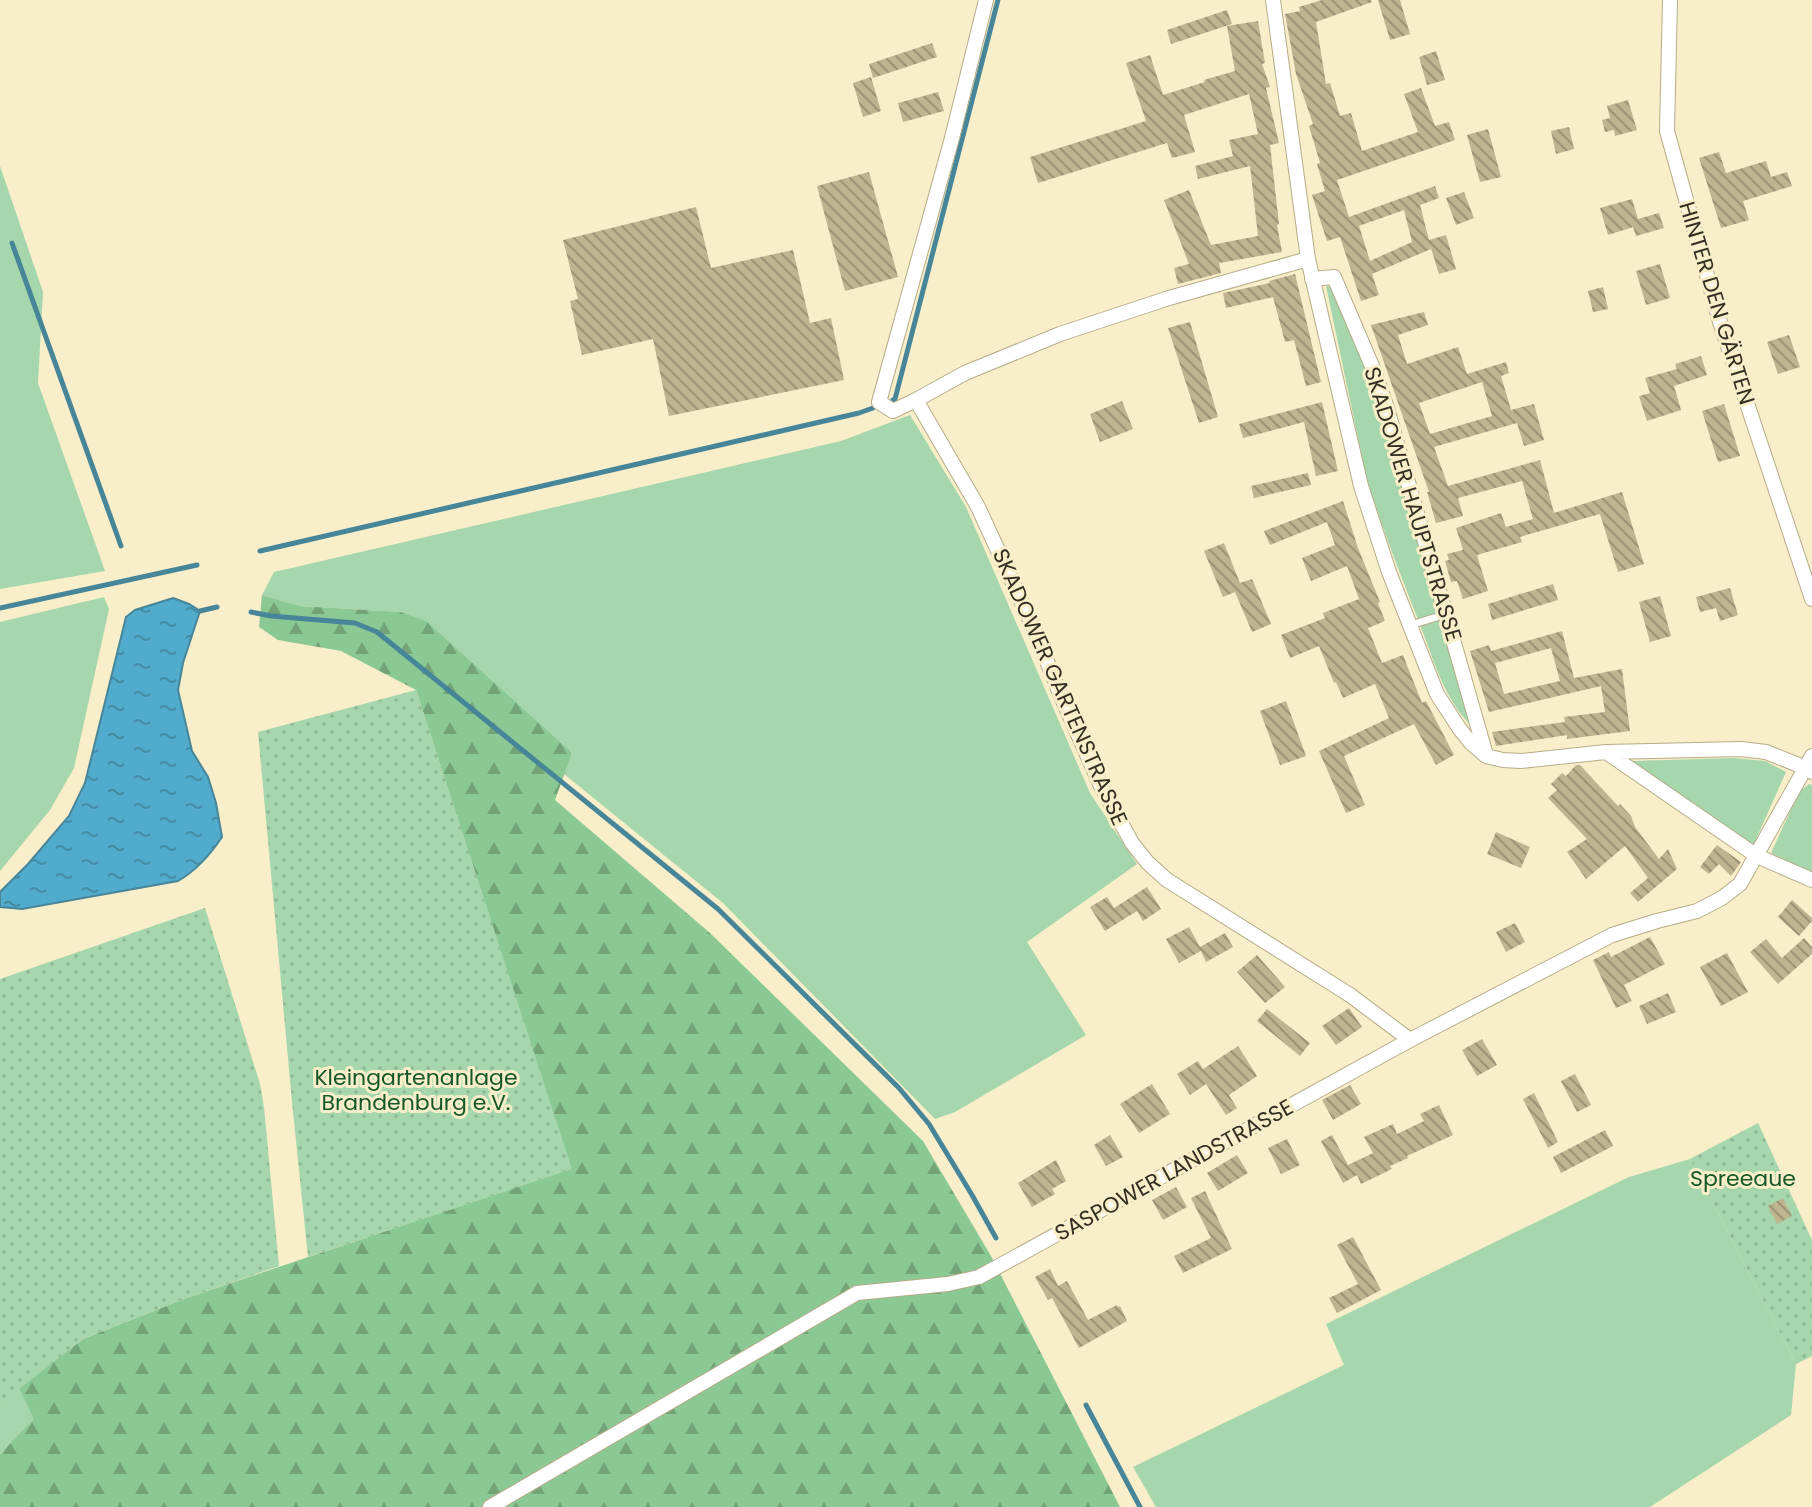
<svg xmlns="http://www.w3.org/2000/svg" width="1812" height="1507" font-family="Poppins,sans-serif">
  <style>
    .grass { fill: #a6d6ac }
    .forest { fill: url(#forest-firs) }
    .garden { fill: url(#garden-dots) }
    .water { fill: url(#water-ripples); stroke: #478699; stroke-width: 2 }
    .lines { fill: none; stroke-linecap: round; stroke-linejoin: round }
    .stream { stroke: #478699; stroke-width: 5 }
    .building { fill: url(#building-back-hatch); fill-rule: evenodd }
    .lane-casing { stroke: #b5ac88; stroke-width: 9 }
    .street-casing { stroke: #b5ac88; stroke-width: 16 }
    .lane { stroke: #fff; stroke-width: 7 }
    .street { stroke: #fff; stroke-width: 14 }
    .labels { text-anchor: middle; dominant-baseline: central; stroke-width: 6; stroke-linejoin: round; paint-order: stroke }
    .street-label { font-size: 22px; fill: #332f21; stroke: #f8eec9 }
    .park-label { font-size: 22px; fill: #155827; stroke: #f8eec9 }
  </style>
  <defs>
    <pattern id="forest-firs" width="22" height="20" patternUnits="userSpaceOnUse" patternTransform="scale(2)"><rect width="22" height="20" fill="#8bc994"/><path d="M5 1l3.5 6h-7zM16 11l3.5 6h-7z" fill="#72a478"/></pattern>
    <pattern id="garden-dots" width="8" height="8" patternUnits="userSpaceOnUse" patternTransform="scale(2)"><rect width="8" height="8" fill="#a6d6ac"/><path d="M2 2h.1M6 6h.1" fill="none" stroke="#8fb894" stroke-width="1.8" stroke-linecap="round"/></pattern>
    <pattern id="water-ripples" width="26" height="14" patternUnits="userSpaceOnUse" patternTransform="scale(2)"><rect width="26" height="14" fill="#50abcc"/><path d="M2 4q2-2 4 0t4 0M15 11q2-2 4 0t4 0" fill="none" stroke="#438ca5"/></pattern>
    <pattern id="building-back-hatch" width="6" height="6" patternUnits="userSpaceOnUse" patternTransform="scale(2)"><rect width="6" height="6" fill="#beb490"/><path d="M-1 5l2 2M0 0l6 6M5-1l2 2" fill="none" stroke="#9b9375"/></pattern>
  </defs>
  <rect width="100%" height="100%" fill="#f8eec9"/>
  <path class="grass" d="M0,166L43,292L38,383L105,571L0,589Z
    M1326,286L1332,287L1366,367L1379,407L1446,630L1473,727C1444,701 1433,657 1419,622C1400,574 1381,525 1366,476Z
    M910,415L966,507L1090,793L1137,864L1027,942L1086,1035L955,1112L935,1119L723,903L564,774L572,753L400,612L300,606L262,595L274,572L841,441Z
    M104,597L109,609L74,768L50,810L0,871V622Z
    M1734,758L1765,761L1786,772L1753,846L1632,761Z
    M1809,784L1812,785V873L1771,853L1799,792Z
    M1690,1159L1796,1364L1791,1415L1650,1507H1156L1133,1467L1344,1365L1326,1324L1629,1177Z
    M19,1388L35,1419L0,1454V1404Z"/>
  <path class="forest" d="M262,595L300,606L400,612L426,621L572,753L555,800L710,933L923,1141L991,1256L1120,1507H0V1454L34,1419L19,1388L83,1339L189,1297L571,1169L416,690L341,651L278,640L259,627Z"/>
  <path class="garden" d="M416,690L572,1169L308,1257L292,1102L258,732Z
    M205,908L260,1084L264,1107L279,1266L189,1297L83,1339L0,1404V979Z
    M1758,1123L1812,1240V1356L1796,1364L1690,1159Z"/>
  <path class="water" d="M173,598L189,604L200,611L183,663L178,690L192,751L208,777L216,803L222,837C210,855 197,870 178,881L22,909L0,907V892L28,864L69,816L85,783L126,617L135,610Z"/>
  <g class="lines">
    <path class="stream" d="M12,243L121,546
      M893,400L895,399L998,0
      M260,551L859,413L873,408
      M0,608L197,565
      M200,611L217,607
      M251,612L271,616L355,623L377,632L718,909L899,1088L929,1124L972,1195L996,1238
      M1086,1405L1140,1507"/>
  </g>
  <path class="building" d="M1322,0H1371L1372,2L1316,22L1326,84L1330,83L1340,116L1351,113L1362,151L1418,132L1404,94L1421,88L1435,126L1449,122L1455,140L1337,180L1349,217L1435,186L1439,198L1420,205L1429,240L1446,235L1456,269L1439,274L1430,245L1431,249L1372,274L1379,295L1361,301L1340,237L1327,241L1312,195L1325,191L1317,164L1320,163L1309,126L1313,124L1296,74L1285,14L1300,11L1299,7ZM1404,210L1412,242L1370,261L1359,226Z
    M1378,0H1400L1410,34L1390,40Z
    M1227,10L1232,24L1171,44L1167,30Z
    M1258,21L1265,63L1262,64L1270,87L1266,88L1279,143L1270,145L1279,224L1277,225L1282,252L1219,263L1221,273L1178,284L1174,268L1189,264L1164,200L1189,190L1211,245L1258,236L1250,166L1198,179L1195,166L1233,156L1229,140L1258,134L1249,94L1184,115L1195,152L1172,158L1167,143L1038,183L1030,157L1146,121L1126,63L1150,55L1163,95L1205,82L1204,80L1235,71L1227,26Z
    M932,43L937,57L873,78L869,64Z
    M1436,51L1445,80L1427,85L1419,57Z
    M871,77L881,111L863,117L853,83Z
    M938,92L944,111L903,122L898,103Z
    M1628,100L1637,130L1615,136L1614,130L1605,132L1602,120L1610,118L1607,106Z
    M1569,127L1574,149L1556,154L1551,131Z
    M1488,129L1501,177L1480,182L1467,135Z
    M1719,152L1726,173L1766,161L1771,177L1787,172L1792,186L1743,201L1749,220L1721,228L1699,158Z
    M869,172L898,277L845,291L817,186Z
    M1464,192L1474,218L1456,225L1446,198Z
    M1632,199L1638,219L1659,213L1664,228L1636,236L1633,227L1608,235L1600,208Z
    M696,207L711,268L793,250L810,323L831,318L844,380L669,416L653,339L582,355L570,301L578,299L563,240Z
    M1660,264L1670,298L1646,305L1636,271Z
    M1295,274L1321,382L1306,386L1294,340L1285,342L1273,297L1226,308L1223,293L1270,283L1269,281Z
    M1603,287L1608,309L1593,312L1588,291Z
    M1424,312L1428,325L1398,335L1407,364L1458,347L1467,374L1506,362L1509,373L1501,376L1511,410L1534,404L1544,440L1524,446L1517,423L1434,447L1448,486L1540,460L1554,513L1622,492L1644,564L1618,572L1600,514L1520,537L1522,542L1477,555L1488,591L1463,599L1457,581L1451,582L1445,561L1449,560L1447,554L1463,550L1456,528L1501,513L1506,527L1533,519L1522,481L1458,498L1463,516L1436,523L1427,492H1429L1371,325ZM1482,382L1492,416L1430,434L1419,403Z
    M1190,322L1218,417L1199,423L1168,328Z
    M1789,335L1800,367L1778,374L1767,342Z
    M1701,356L1707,375L1674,386L1681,410L1647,421L1639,396L1650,393L1645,378L1677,369L1675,364Z
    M1122,401L1133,429L1100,442L1090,414Z
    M1322,402L1338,471L1316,476L1304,422L1243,438L1239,424Z
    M1724,404L1740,456L1718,462L1702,411Z
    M1308,473L1311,485L1254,498L1251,486Z
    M1343,501L1358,548L1380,602L1378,603L1385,621L1368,628L1382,663L1403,655L1422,703L1426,701L1454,755L1436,765L1414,724L1344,756L1365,805L1346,813L1319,751L1389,718L1375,684L1343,698L1336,682L1334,683L1319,646L1290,658L1281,635L1325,618L1323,613L1359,599L1347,566L1311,581L1302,558L1335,545L1327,522L1270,545L1264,531Z
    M1224,543L1240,583L1252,579L1271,624L1252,632L1235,592L1223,597L1204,551Z
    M1553,584L1558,600L1492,620L1488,604Z
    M1730,588L1738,615L1720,621L1716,608L1700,612L1696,597Z
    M1660,596L1671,636L1650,642L1639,602Z
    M1562,631L1574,678L1622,669L1630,731L1567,739V735L1496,746L1492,732L1565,722L1564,717L1605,712L1601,686L1489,712L1470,651L1489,645L1491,651ZM1551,648L1560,681L1504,694L1495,663Z
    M1286,701L1306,756L1280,765L1260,711Z
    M1576,765H1580L1618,806L1620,804L1631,816L1635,827L1659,859L1668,849L1677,869L1638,902L1630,893L1648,878L1625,846L1586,879L1567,852L1587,839L1548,798L1557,790L1551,784L1562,773L1566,776Z
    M1496,832L1530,847L1521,868L1487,854Z
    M1717,845L1741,862L1731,876L1719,864L1709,874L1700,867Z
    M1147,887L1161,909L1143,921L1137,911L1105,931L1090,907L1107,897L1114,908Z
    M1792,900L1812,918V921L1799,936L1778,917Z
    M1515,923L1525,942L1506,952L1496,932Z
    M1189,927L1200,947L1225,933L1233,947L1206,962L1201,951L1179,963L1166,939Z
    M1650,937L1665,964L1624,985L1632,1001L1616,1008L1593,960L1609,952L1611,957Z
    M1804,938L1812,947V954L1778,984L1750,952L1766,939L1782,958Z
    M1727,953L1748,992L1721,1006L1700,967Z
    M1257,955L1285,987L1265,1003L1237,972Z
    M1668,993L1676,1012L1647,1024L1639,1006Z
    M1349,1008L1362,1027L1336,1045L1322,1026Z
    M1267,1009L1310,1043L1300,1056L1257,1021Z
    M1482,1039L1497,1065L1477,1076L1462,1050Z
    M1238,1046L1257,1076L1229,1095L1237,1108L1226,1115L1206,1084L1190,1095L1177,1074L1198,1061L1203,1069Z
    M1575,1074L1591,1105L1577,1112L1561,1081Z
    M1152,1084L1170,1114L1139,1133L1120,1104Z
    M1350,1085L1361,1104L1333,1120L1322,1100Z
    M1534,1093L1558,1142L1548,1148L1523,1099Z
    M1439,1105L1453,1135L1407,1156L1408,1158L1390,1166L1392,1169L1361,1184L1357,1175L1343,1183L1321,1141L1332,1135L1348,1165L1373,1153L1364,1137L1393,1124L1397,1134L1424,1121L1420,1114Z
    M1605,1130L1613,1146L1561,1173L1553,1157Z
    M1110,1135L1123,1157L1106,1166L1094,1145Z
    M1287,1139L1300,1165L1281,1174L1268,1148Z
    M1237,1155L1248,1173L1218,1191L1207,1173Z
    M1056,1160L1066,1181L1052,1189L1055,1194L1032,1207L1018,1183Z
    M1176,1187L1187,1207L1163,1220L1152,1200Z
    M1205,1191L1232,1249L1183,1273L1174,1256L1211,1238L1191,1198Z
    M1783,1198L1792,1216L1777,1224L1768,1206Z
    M1353,1237L1381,1290L1337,1313L1329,1298L1358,1284L1337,1245Z
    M1050,1269L1058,1286L1067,1281L1088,1320L1117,1305L1118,1307L1120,1306L1127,1321L1079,1348L1052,1298L1048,1300L1035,1277Z"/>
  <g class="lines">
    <g class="lane-casing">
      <path id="lane" d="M1411,625L1446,614"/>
    </g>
    <g class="street-casing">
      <path id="street" d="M1273,0L1308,259L1361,486L1389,572L1437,694L1459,728L1471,743L1486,756L1503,760L1521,761L1606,752L1741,749L1766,752L1806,768L1812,772
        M1670,0L1667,131L1720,322L1812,599
        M1308,259L1169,298L1060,334L965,373L916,400L978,507L1035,631L1061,696L1101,786L1132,843L1148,863L1167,880L1350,995L1410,1040
        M1312,279L1334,277L1372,366L1386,405L1486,755
        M916,400L893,411L879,402L952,138L986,0
        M1606,752L1757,856L1812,880
        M490,1507L857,1293L948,1284L979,1277L1410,1040L1612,935L1657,921L1697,911L1722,898L1740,884L1812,756"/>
    </g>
    <use href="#lane" class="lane"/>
    <use href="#street" class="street"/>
  </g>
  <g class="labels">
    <g class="street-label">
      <text transform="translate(1717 303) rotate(73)">HINTER DEN GÄRTEN</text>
      <text transform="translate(1413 504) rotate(73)">SKADOWER HAUPTSTRASSE</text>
      <text transform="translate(1060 687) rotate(66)">SKADOWER GARTENSTRASSE</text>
      <text transform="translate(1174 1170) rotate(-29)">SASPOWER LANDSTRASSE</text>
    </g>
    <g class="park-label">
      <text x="416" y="1077">Kleingartenanlage<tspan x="416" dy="25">Brandenburg e.V.</tspan></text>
      <text x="1743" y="1178">Spreeaue</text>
    </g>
  </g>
</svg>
